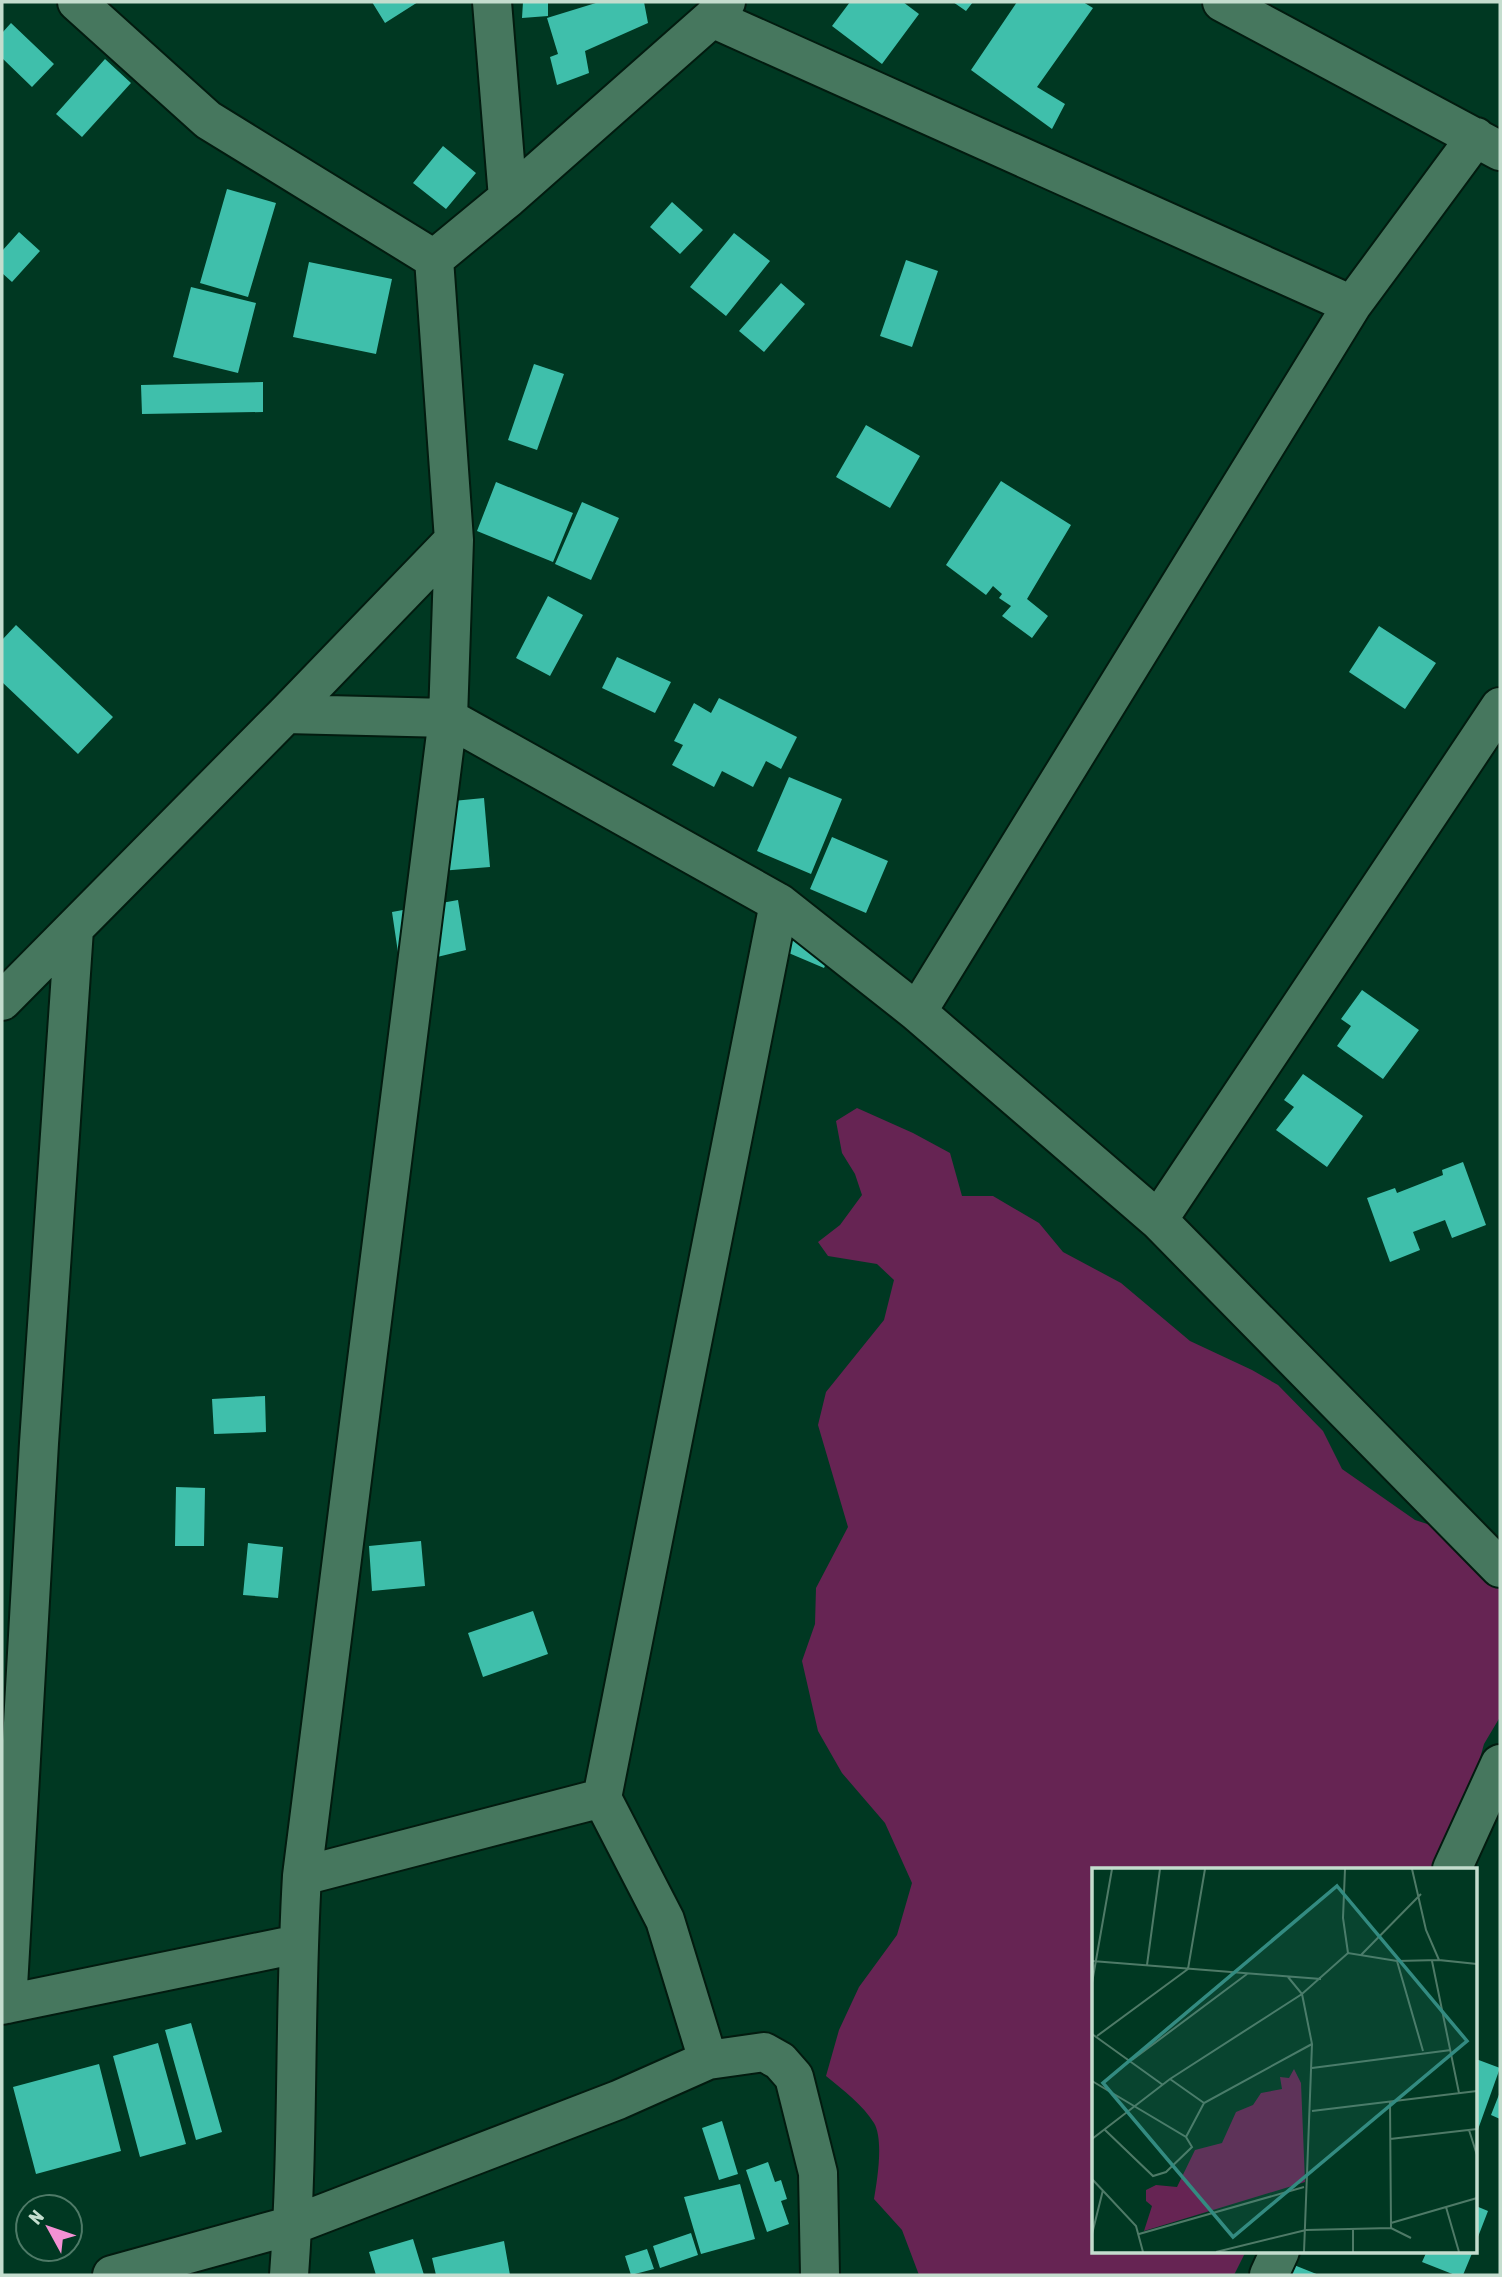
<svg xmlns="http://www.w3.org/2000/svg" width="1502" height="2277" font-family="'Asap Condensed',sans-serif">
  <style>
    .green { fill: #662453 }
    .building { fill: #3fbfab }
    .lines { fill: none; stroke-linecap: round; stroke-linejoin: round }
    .minor-casing { stroke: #021b0f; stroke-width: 42 }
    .minor { stroke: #46775e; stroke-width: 38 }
    .inset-road { fill: none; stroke: #4e7a67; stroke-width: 2 }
    .view { fill: #338b81; fill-opacity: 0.15; stroke: #338b81; stroke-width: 3.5 }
    .inset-edge { fill: none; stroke: #c4ddce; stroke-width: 3.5 }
  </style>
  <rect width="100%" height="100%" fill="#003822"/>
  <path class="green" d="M857,1108L913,1133L950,1153L962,1196H993L1039,1223L1063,1252L1121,1283L1190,1341L1252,1370L1278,1385L1323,1431L1342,1469L1415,1520L1458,1534L1500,1577V1717L1484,1744L1477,1769L1434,1869H1094V2251H1246L1234,2275H919L902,2230L874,2199C877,2181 884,2140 874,2123C863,2105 843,2090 826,2076L839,2030L859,1987L897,1935L912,1883L885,1823L842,1773L818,1731L802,1661L815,1624L816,1588L848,1527L818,1425L826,1392L884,1320L894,1280L877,1264L828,1256L818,1242L840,1225L862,1195L855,1174L842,1153L836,1121Z"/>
  <path class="building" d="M372,2H418L385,23Z
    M523,2H548V16L522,18Z
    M599,2H644L648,23L585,51L589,73L557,85L550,57L558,54L547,18Z
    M850,2H903L919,14L882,64L832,26Z
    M953,2H973L966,11Z
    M1017,2H1083L1093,8L1037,87L1065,104L1052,129L971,70Z
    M11,23L54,64L32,87L2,58V33Z
    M105,59L131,83L82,137L56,114Z
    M443,146L476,173L446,209L413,183Z
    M227,189L276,203L248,297L200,283Z
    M672,202L703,230L680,254L650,227Z
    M19,232L40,251L12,282L2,273V251Z
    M734,233L770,261L726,316L690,287Z
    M906,260L938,271L912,347L880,336Z
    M309,262L392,279L376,354L293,337Z
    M781,283L805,304L764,352L739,331Z
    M191,287L256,303L238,373L173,357Z
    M534,364L564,374L537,450L508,440Z
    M263,382V412L142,414L141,385Z
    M866,425L920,456L890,508L836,477Z
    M1001,481L1071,525L1027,599L1048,616L1032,638L1002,616L1011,606L999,598L1002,594L993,586L986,595L946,565Z
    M496,482L573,513L553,562L477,531Z
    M582,502L619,518L591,580L555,564Z
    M548,596L583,615L550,676L516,658Z
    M16,625L113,717L78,754L2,682V640Z
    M1379,626L1436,663L1405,709L1349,672Z
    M617,657L671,682L655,713L602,688Z
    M719,698L797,737L781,769L766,761L753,787L722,771L714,787L672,765L683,745L674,741L694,703L711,713Z
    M789,777L842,799L811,874L757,851Z
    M484,798L490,867L427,872L422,804Z
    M832,837L888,861L866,913L810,889Z
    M458,900L466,950L400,966L392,912Z
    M802,910L842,927L824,968L784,951Z
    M1362,990L1419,1030L1383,1079L1337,1046L1351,1026L1341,1019Z
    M1303,1074L1363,1116L1327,1167L1276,1130L1294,1107L1284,1100Z
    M1463,1162L1486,1225L1452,1238L1445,1220L1413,1232L1420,1250L1390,1262L1367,1198L1395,1188L1397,1193L1443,1175L1442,1170Z
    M265,1396L266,1432L214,1434L212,1399Z
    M176,1487L205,1488L204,1546H175Z
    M421,1541L425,1586L372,1591L369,1546Z
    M248,1543L283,1547L278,1598L243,1595Z
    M533,1611L548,1654L483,1677L468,1633Z
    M191,2023L222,2132L196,2140L165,2030Z
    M158,2043L186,2144L140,2157L113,2056Z
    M1476,2059L1500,2068L1476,2135Z
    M99,2064L121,2151L36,2174L13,2087Z
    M1500,2092V2119L1491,2115Z
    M722,2121L738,2174L719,2180L702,2128Z
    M768,2162L775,2182L781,2180L787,2199L781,2201L789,2224L767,2232L746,2170Z
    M740,2184L755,2239L701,2254L684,2197Z
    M1476,2206L1488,2211L1476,2242Z
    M691,2233L698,2255L660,2268L653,2246Z
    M413,2239L424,2275H376L369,2252Z
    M504,2241L510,2275H436L432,2258Z
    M647,2249L654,2269L631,2275L625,2256Z
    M1427,2251H1473L1463,2275H1455L1422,2262Z
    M1289,2263L1319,2275H1284Z"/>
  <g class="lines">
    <g class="minor-casing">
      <path id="minor" d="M77,2L208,120L434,259
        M492,2L508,198
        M1222,2L1500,151
        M712,18L1352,305
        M286,714L448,718L779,903L917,1012L1158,1220L1500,1568
        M2,1001L286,714L454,540
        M917,1012L1352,305L1476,137
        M1158,1220L1500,707
        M1452,1869L1500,1764
        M302,1876L602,1798
        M7,2004L39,1443L74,929
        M2,2005L298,1944
        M708,2060L665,1920L602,1798L779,903
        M112,2275L293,2225L618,2100L708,2060L764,2052L780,2061L794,2077L818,2173L820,2275
        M289,2275C299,2143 294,2009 302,1876L448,718L454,540L434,259L508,198L712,18L726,2
        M1269,2275L1280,2251"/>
    </g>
    <use href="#minor" class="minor"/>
  </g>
  <g transform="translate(1092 1868)">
    <rect width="385" height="385" fill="#003822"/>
    <path d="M202,201L209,215L213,314L52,363L60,338L54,333V322L64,317L85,319L103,282L130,275L144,244L161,237L169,225L190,221L188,209L197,210Z" fill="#662453"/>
    <path class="inset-road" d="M253,1L251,50L256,85M320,1L334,62L347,92L385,96M269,87L329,26M0,93L229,111M305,93L331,183M340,93L367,225M55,97L68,1M196,109L210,126L220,176L212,384M0,115L20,1M0,166L71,217M5,168L96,101L113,1M40,192L155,106M220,200L359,182M78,211L112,235M0,213L94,269L100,279L74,304L61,308L12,261M298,234L299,360M220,243L385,223M377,262L385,287M94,269L112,235L220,176M0,271L78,211L210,126L256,85L305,93L347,92M298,271L385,261M0,311L44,358L51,384M354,339L367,384M299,355L385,330M0,366L11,322M47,366L212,319M124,384L214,362L299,360L319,370M261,384V361"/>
    <path class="view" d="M245,18L375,173L141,369L11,215Z"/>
    <rect width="385" height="385" class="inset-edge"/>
  </g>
  <rect width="1502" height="2277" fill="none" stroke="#c4ddce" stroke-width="7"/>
  <g transform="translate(49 2228) rotate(310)"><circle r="33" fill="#003822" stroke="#4e7a67" stroke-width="2"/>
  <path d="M0-5L12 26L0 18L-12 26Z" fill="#f491d4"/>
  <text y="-10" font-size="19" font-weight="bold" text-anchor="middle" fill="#c4ddce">N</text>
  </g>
</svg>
